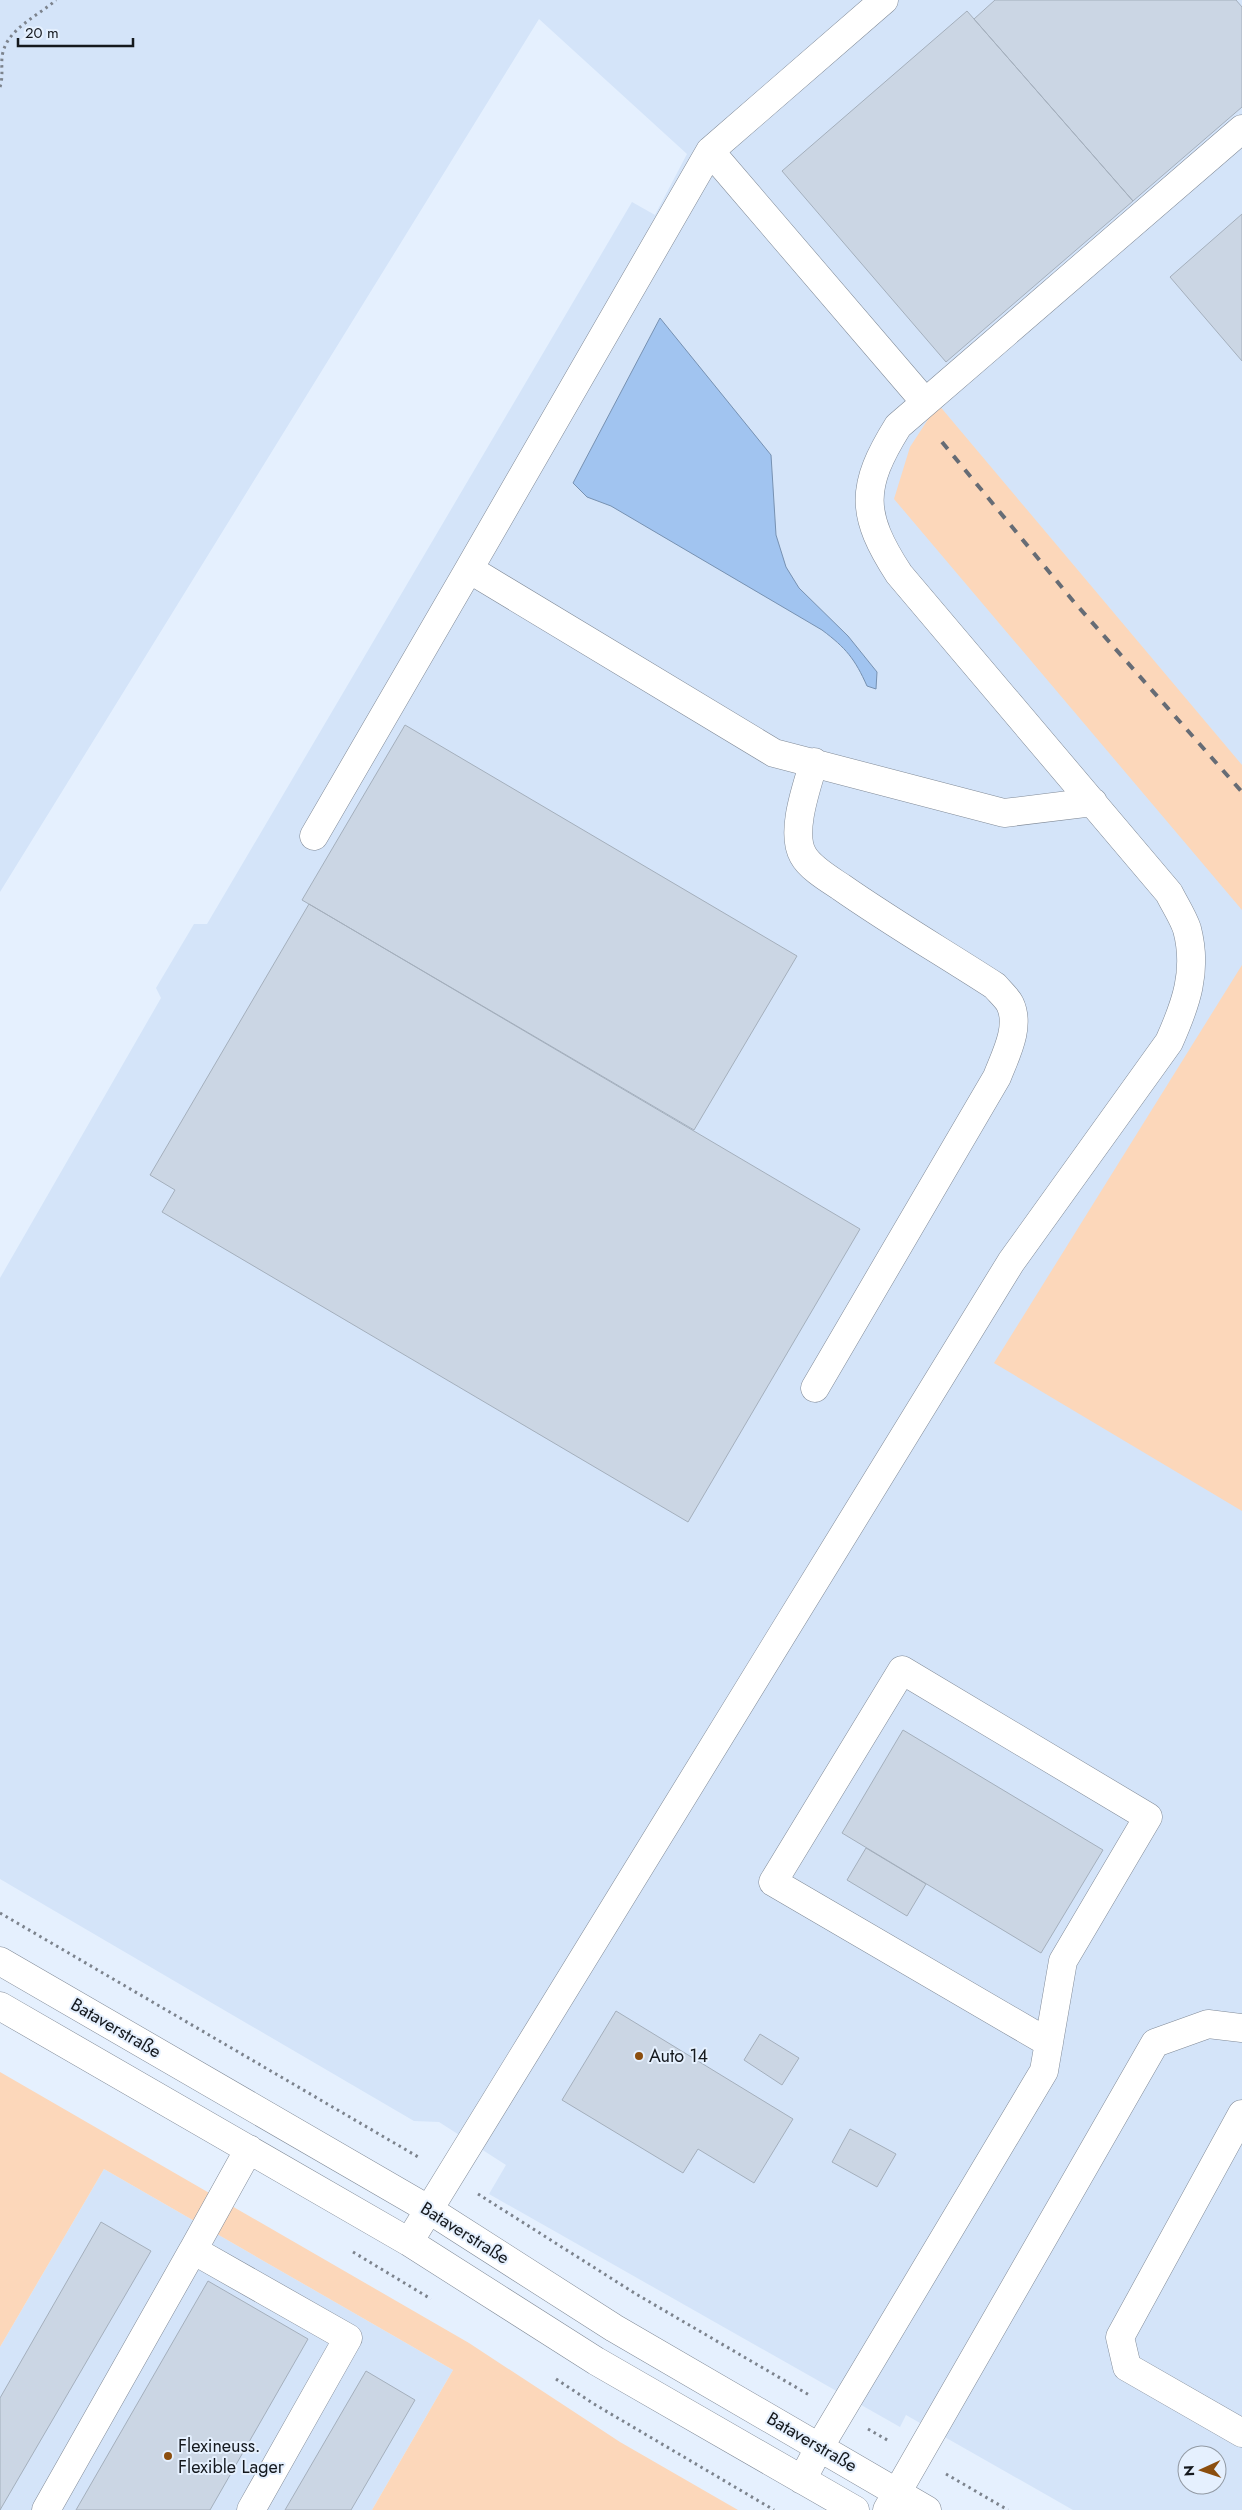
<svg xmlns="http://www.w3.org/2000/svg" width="1242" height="2510" font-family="Jost,sans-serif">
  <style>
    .built { fill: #d4e4f9; fill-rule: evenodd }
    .green { fill: #fcd7ba }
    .water { fill: #a1c4f0; stroke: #7791b1 }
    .building { fill: #cbd6e4; stroke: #a4afbc }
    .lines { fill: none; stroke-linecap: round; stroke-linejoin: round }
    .minor-casing { stroke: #808a97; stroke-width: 29 }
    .path { stroke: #7c838d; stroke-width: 3; stroke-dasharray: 2.5 4; stroke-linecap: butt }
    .minor { stroke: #fff; stroke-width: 28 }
    .rail { stroke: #666c75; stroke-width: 4; stroke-dasharray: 9 9; stroke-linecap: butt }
    .poi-dot { fill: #8b4e0e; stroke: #e5f0fe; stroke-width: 2 }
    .labels { text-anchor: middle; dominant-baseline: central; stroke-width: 4; stroke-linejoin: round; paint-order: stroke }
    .street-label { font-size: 18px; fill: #15191e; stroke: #e5f0fe }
    .poi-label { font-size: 18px; fill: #15191e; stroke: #e5f0fe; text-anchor: start }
  </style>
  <rect width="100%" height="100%" fill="#e5f0fe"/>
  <path class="built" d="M0,0H1242V2510H1073L906,2415L900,2427L489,2194L506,2165L439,2122L414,2121L0,1879V1278L161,998L156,988L194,924H207L632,202L655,215L687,154L539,19L0,892ZM1187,2455H1217V2485H1187Z
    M104,2169L453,2370L372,2510H0V2347Z"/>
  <path class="green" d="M938,404L1242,765V910L894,499L910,447Z
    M1242,965V1511L994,1363Z
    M0,2072L469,2343L620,2442L738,2510H372L453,2370L104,2169L0,2347Z"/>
  <path class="water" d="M660,318L771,455L776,535L786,567L799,588L848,636L877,672L876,689L867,686C855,659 846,648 822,630L611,506L587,497L573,483Z"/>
  <path class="building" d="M995,0H1236L1242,7V107L1133,201L974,19Z
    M967,11L1133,201L946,362L782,171Z
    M1242,214V361L1170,277Z
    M405,725L797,956L694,1130L302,900Z
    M309,904L860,1229L688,1522L162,1212L175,1190L150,1175Z
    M903,1730L1103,1850L1041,1953L842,1833Z
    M866,1848L926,1884L907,1916L847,1880Z
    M616,2011L793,2119L754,2183L698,2149L683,2173L562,2100Z
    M760,2034L799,2058L782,2085L744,2060Z
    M850,2129L896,2154L877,2187L832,2162Z
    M101,2222L151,2251L0,2510V2398Z
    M208,2281L308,2339L210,2510H76Z
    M366,2371L415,2400L351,2510H285Z"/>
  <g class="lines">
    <g class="minor-casing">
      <path id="minor" d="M710,151L884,0
        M925,402L710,151L469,569L774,753L1004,813L1093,802
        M814,762C807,786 790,832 803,855C810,868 829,879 841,887C891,922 944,953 995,986C1000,992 1007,998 1010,1004C1021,1027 1005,1056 997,1077L815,1388
        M314,836L469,569
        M0,1961L428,2209L614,2328L927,2510
        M0,2006L409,2242L596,2361L855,2510
        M1242,2114L1120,2337L1127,2367L1242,2433
        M409,2242L1011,1262L1169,1042C1186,1004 1198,971 1187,929C1183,917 1175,905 1169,893L899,574C860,514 860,487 898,426L1242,129
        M193,2250L249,2149
        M802,2480L820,2446L1044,2071L1063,1961L1148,1817L902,1670L773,1882L1049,2043
        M46,2510L193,2250L348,2338L251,2510
        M887,2510L1155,2043L1208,2024L1242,2028"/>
    </g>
    <path class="path" d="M0,87C4,75 0,63 3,52C9,28 38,16 56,0
      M0,1913L420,2158
      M478,2194L636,2294L811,2396
      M353,2252L431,2299
      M556,2379L594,2404L774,2510
      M868,2429L889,2441
      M946,2474L1008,2510"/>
    <use href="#minor" class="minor"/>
    <path class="rail" d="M942,442L1074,602L1242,792"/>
  </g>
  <g class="poi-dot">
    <circle cx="639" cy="2056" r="5"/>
    <circle cx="168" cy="2456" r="5"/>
  </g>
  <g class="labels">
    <g class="street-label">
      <text transform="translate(116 2028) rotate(30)">Bataverstraße</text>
      <text transform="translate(465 2233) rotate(32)">Bataverstraße</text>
      <text transform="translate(812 2442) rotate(30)">Bataverstraße</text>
    </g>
    <g class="poi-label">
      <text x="649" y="2056">Auto 14</text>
      <text x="178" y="2446">Flexineuss.<tspan x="178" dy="21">Flexible Lager</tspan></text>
    </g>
  </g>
  <g transform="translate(1202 2470) rotate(267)"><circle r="24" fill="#e5f0fe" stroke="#929aa4"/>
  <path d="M0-4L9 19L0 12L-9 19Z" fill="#8b4e0e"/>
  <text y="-8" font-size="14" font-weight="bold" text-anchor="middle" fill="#15191e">N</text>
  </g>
  <path d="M18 38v8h115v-8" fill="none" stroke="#15191e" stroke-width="2.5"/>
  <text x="25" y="38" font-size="15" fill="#15191e" stroke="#e5f0fe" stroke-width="4" paint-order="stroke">20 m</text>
</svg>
